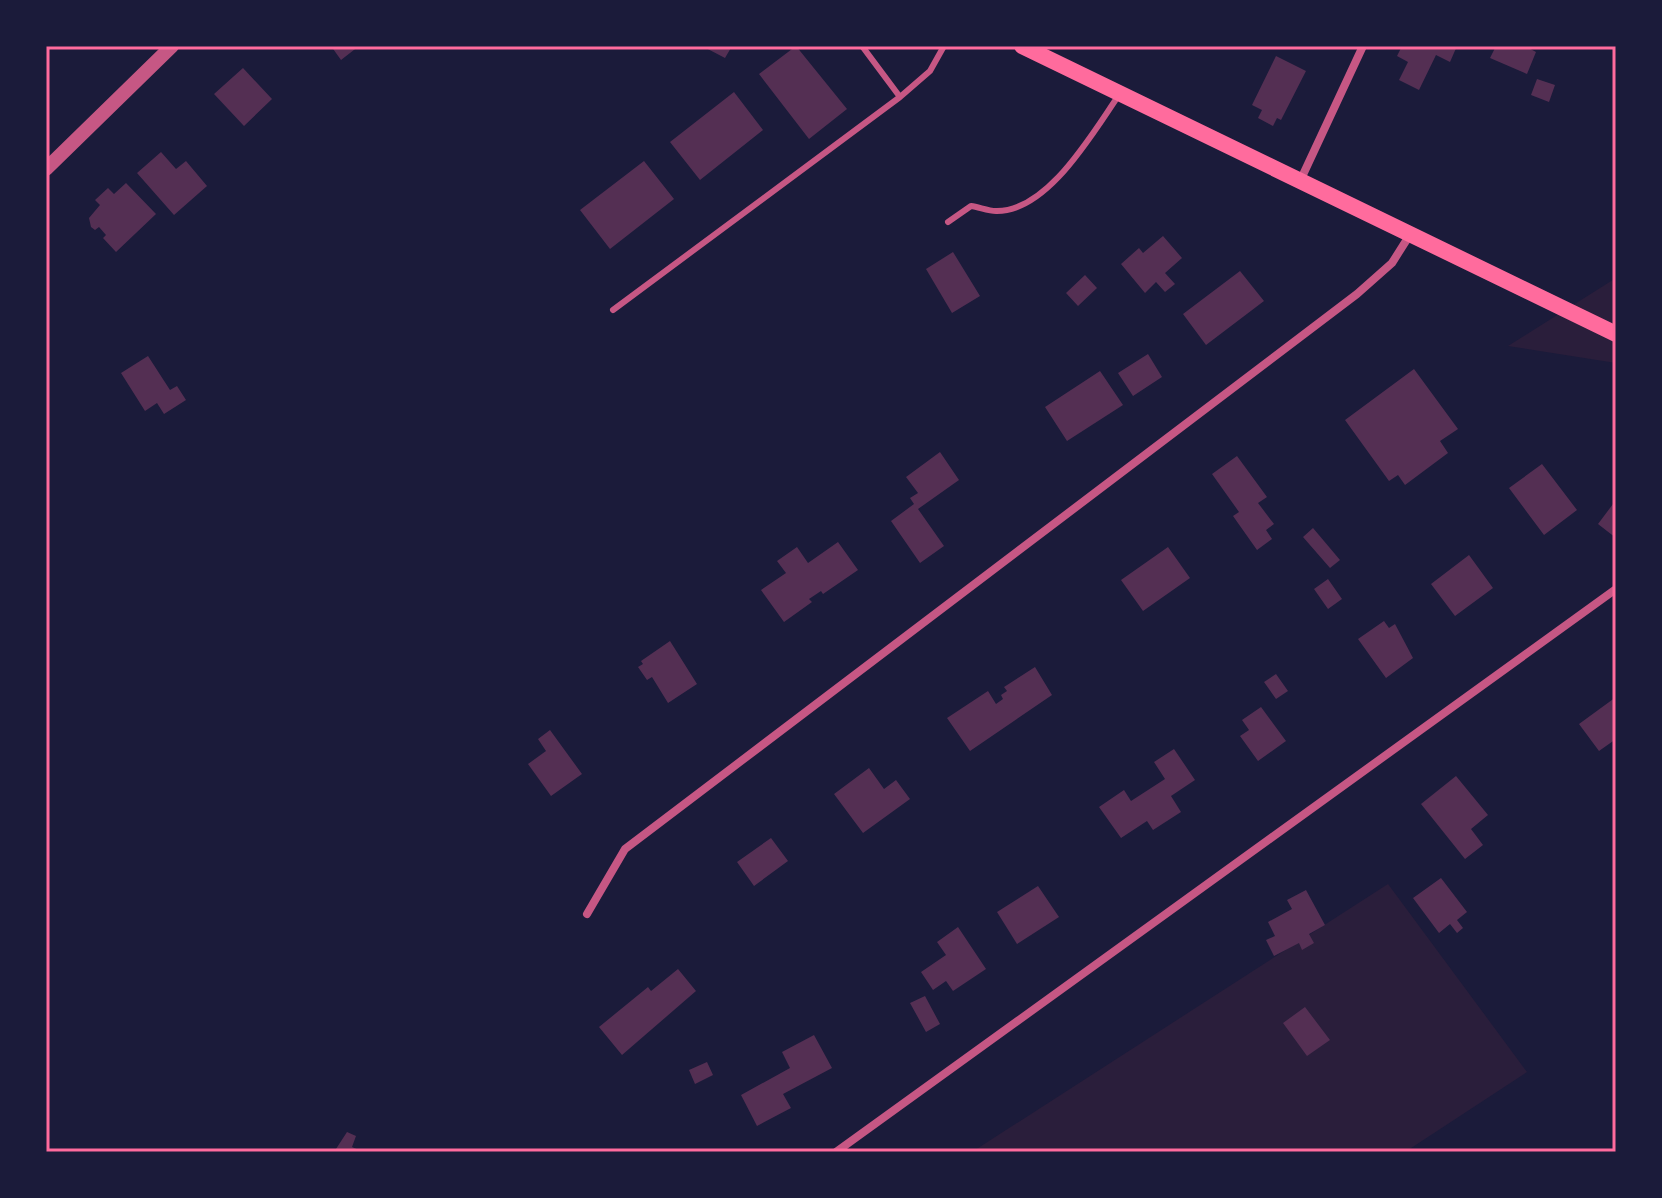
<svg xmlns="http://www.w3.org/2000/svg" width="1662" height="1198" font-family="'Alegreya Sans',sans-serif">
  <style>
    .green { fill: #2a1e3b }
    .building { fill: #542f53 }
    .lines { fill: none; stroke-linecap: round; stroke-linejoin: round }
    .service { stroke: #c65784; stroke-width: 6 }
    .minor { stroke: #c65784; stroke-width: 8 }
    .tertiary { stroke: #c65784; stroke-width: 14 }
    .secondary { stroke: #ff6b9d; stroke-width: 16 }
    .neatline { fill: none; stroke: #ff6b9d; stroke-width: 3 }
  </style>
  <rect width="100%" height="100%" fill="#1b1b3a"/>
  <path class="green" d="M1616,278V363L1508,346Z
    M1388,884L1527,1072L1405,1152H972Z"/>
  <path class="building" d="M331,46H359L341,60Z
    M702,46H732L725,58Z
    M796,46L847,109L809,139L759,74Z
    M1402,46H1457L1450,62L1436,55L1419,90L1399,80L1408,62L1397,56Z
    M1496,46H1525L1536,52L1527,74L1490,58Z
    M1276,56L1306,71L1281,120L1277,118L1273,126L1258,118L1262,110L1252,105Z
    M243,68L272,99L244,126L214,94Z
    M1537,79L1555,85L1549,102L1531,95Z
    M734,92L763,130L700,180L670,142Z
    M161,152L176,169L186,161L207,186L174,215L137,173Z
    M644,161L674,199L610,249L580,210Z
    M126,183L156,214L116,252L103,238L106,235L99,227L95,230L91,227L89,218L100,205L95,200L108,188L114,194Z
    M1163,236L1182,258L1165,273L1175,284L1165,292L1156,282L1145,293L1121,264L1139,248L1143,253Z
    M953,252L980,296L952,313L926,269Z
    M1240,271L1264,301L1206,345L1183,314Z
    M1085,275L1097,288L1078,306L1066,293Z
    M1148,354L1162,377L1133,396L1118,373Z
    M148,356L170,390L177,386L186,400L164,414L157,403L145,411L121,373Z
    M1414,369L1458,429L1440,441L1448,453L1405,485L1398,475L1389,481L1345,420Z
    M1100,371L1123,405L1067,441L1045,407Z
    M940,452L959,480L918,509L944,546L920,563L891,521L914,504L910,498L918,493L906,477Z
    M1237,456L1267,497L1258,503L1274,524L1266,530L1272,539L1257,550L1233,516L1239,512L1212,474Z
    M1542,464L1577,510L1544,535L1509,488Z
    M1613,504L1616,506V538L1598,524Z
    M1313,528L1340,560L1330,568L1303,537Z
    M838,542L858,570L823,594L821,591L809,599L812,602L784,622L761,590L786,573L777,561L797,547L808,563Z
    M1168,547L1190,578L1143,611L1121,580Z
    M1469,555L1493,588L1455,616L1431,584Z
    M1328,579L1342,599L1328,609L1314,589Z
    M1384,621L1389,628L1395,624L1413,658L1386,678L1358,639Z
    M670,641L697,684L668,703L652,677L647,680L638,667L643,664L641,661Z
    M1035,667L1052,695L970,751L947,718L988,691L996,704L1003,699L1001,695L1007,691L1004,687Z
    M1276,674L1288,691L1276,699L1264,682Z
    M1616,697V739L1599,751L1579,724Z
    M1261,707L1286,741L1258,761L1240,736L1249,730L1242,720Z
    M550,730L582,774L551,796L528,764L546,751L538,739Z
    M1174,749L1195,780L1171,796L1181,812L1153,830L1147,821L1121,838L1099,807L1124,790L1131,801L1165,779L1154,762Z
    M869,768L884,789L896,780L910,799L863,833L834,794Z
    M1456,776L1488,815L1471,829L1483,845L1465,859L1421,804Z
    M771,838L788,861L754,886L737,862Z
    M1441,878L1467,912L1457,920L1463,928L1457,933L1450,924L1439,933L1413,898Z
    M1038,886L1059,917L1017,944L997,912Z
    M1306,890L1325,925L1309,934L1314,943L1302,950L1299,943L1274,956L1266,940L1275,936L1268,922L1292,909L1287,900Z
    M958,927L986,969L953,991L946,981L933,990L921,972L946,955L937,942Z
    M678,969L696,991L622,1055L599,1027L648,987L651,991Z
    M925,996L940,1024L926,1032L910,1003Z
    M1305,1007L1330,1040L1307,1056L1283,1023Z
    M814,1035L832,1068L783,1094L791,1108L757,1126L741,1095L790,1068L782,1052Z
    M707,1062L713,1075L695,1084L689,1070Z
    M347,1132L356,1136L352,1147L363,1152H334Z"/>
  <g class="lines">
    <path class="service" d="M862,46L900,97
      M948,222L971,206C979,207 988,211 996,211C1048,212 1093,132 1119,95
      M613,310L900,97L930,71L944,46"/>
    <path class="minor" d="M1301,179L1363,46
      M587,914L625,849L1357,294L1392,263L1411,233
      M836,1152L1616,589"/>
    <path class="tertiary" d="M46,169L172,46"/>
    <path class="secondary" d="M1022,46L1616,334"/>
  </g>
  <rect width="1662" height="1198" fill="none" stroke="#1b1b3a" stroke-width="96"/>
  <rect x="48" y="48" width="1566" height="1102" class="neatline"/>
</svg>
